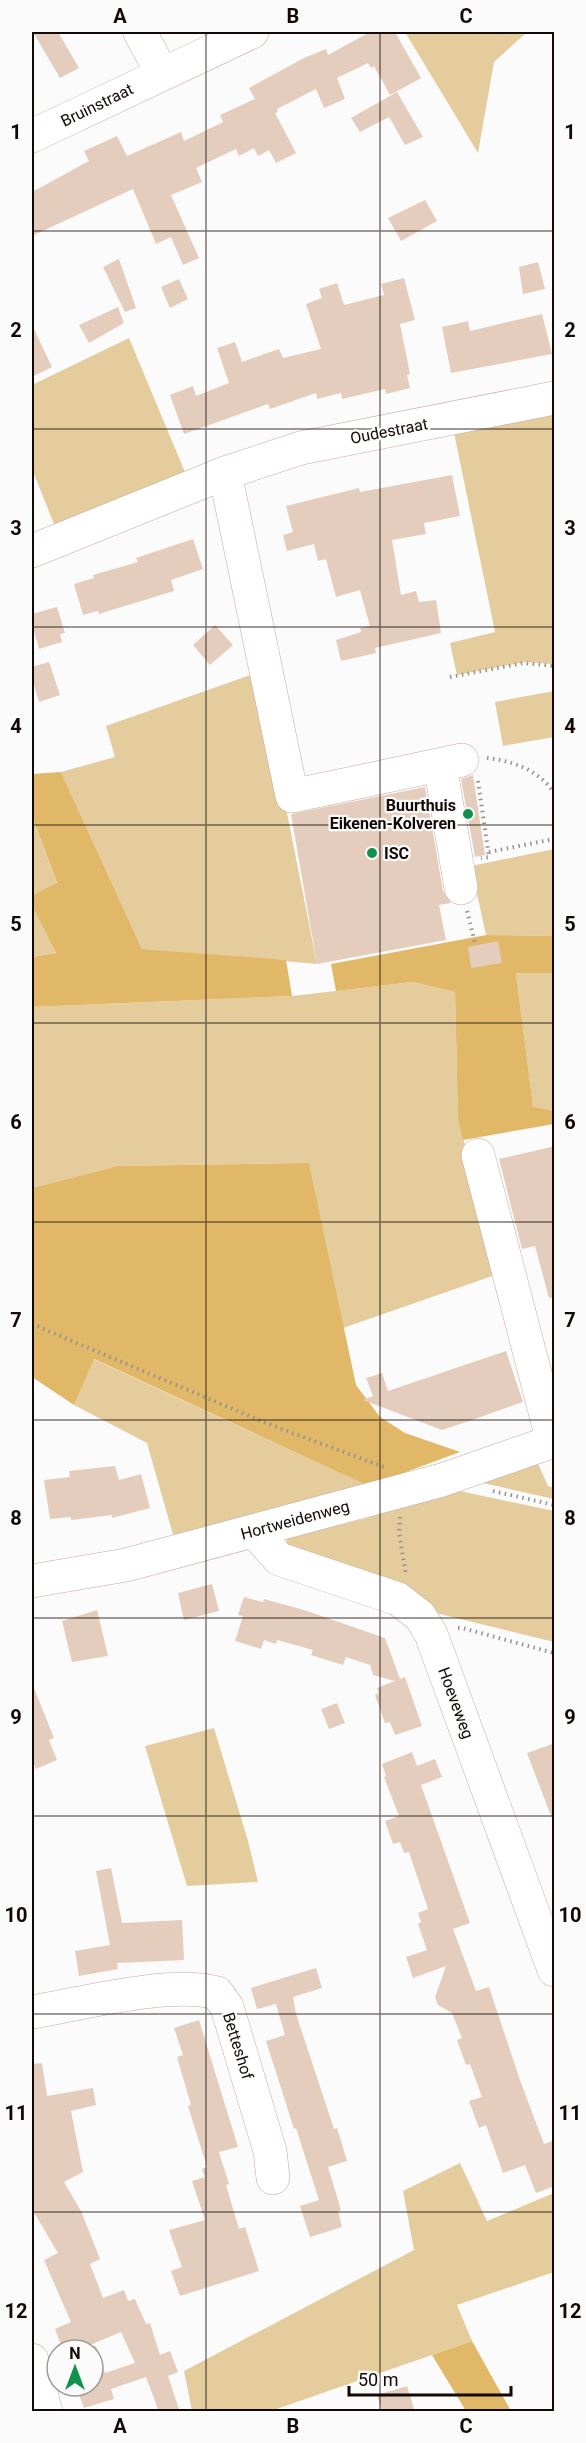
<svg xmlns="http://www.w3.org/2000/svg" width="586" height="2443" font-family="Roboto,sans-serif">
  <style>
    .green { fill: #e5cc9d }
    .forest { fill: #e1b867 }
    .building { fill: #e4cdbc }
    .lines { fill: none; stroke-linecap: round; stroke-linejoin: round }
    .minor-casing { stroke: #c5a9a1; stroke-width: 34 }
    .path { stroke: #959190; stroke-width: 4; stroke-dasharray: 1.5 4.5; stroke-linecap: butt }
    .minor { stroke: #fff; stroke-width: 33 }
    .grid { fill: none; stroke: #120906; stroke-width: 1.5; stroke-opacity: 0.55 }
    .poi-dot { fill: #11914e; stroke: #fbfbfb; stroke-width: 2 }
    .labels { text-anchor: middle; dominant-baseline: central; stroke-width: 4.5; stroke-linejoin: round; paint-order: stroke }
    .street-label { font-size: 16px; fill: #120906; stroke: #fbfbfb }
    .poi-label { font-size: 16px; font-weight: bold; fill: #120906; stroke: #fbfbfb; text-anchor: end }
    .neatline { fill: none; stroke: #120906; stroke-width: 2 }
    .grid-label { font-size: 20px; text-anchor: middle; font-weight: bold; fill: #120906 }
  </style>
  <rect width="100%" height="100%" fill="#fbfbfb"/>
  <path class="green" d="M405,32H527L494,62L478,153Z
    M129,338L187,477L56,529L32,469V378L34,384Z
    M554,410V664L525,662L457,675L450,643L495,632L453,428Z
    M259,672L317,964L142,949L61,772L115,757L106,726Z
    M554,691V737L503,746L495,702Z
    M32,816L57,884L32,895Z
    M554,849V936L486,935L471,866Z
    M32,906L56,953L32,957Z
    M516,973H554V1111L533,1108Z
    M413,982L455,992L458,1120L501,1273L343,1328L309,1163L117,1166L32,1188V1007L292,996Z
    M93,1359L368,1486L174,1538L147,1443L74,1405Z
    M535,1457L548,1486L554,1488V1499L474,1481Z
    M455,1490L554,1511V1642L436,1613L306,1561L286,1543L288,1537L364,1519Z
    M214,1728L248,1841L258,1882L187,1886L145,1746Z
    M460,2163L487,2221L554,2193V2272L457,2305L472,2341L271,2411H192L184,2371L414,2250L403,2191Z"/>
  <path class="forest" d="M61,772L142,949L286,960L292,996L32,1007V957L56,953L32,906V895L57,883L32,816V774Z
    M486,935L554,936V973H516L533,1107L554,1111V1124L463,1140L458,1120L455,992L413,982L336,991L331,964Z
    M309,1163L356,1385L380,1417L405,1433L460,1452L368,1486L94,1359L74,1405L32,1377V1188L117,1166Z
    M472,2341L511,2411H466L432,2355Z"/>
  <path class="building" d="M33,32H58L79,68L60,78Z
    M370,32H395L421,78L390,95L374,66L371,68L368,63L337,78L345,99L324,108L316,89L277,109L278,112L275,113L296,153L276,163L269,150L258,156L254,148L239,156L236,149L196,168L202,182L171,195L199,258L183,265L171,237L156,244L133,189L32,236V192L89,161L84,151L117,136L127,156L181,132L184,141L223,122L220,115L255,99L249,88L304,58L326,49L328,55Z
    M397,92L423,137L405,145L389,117L360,132L351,118Z
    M425,200L437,221L401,241L388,218Z
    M119,259L136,308L125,312L103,267Z
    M538,262L545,289L523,294L519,267Z
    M404,278L415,320L400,324L410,374L407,375L410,388L386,394L385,389L342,399L341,393L317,399L316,393L270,409L268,404L184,434L170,395L193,386L196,396L229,383L217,348L235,342L242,362L279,349L283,358L321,349L306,304L322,298L319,289L337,283L344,305L384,295L381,284Z
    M179,279L188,299L170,308L161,287Z
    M118,307L124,323L89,343L79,325Z
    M542,314L552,354L451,373L442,327L468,321L470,331Z
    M32,325L52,367L32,377Z
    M452,475L460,516L424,523L426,534L392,540L401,595L416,591L419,602L436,600L441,633L375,648L376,653L341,661L336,640L361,632L360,628L370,626L360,590L336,597L326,559L318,561L314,544L287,551L283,535L293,532L286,506L359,488L360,492Z
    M193,539L203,569L171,580L174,591L99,614L98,611L83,615L74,584L94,578L93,575L138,562L136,558Z
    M57,607L65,633L60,634L62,642L39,649L32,624V614Z
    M215,625L233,645L210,665L193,645Z
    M49,662L60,695L39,702L32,678V667Z
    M473,775L485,855L475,857L461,779Z
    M425,787L443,891L451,903L439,905L446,940L317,964L291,814Z
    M498,941L502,963L471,968L468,947Z
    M555,1146V1297L549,1298L535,1246L522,1249L499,1159Z
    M506,1351L523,1402L475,1419L442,1430L363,1400L373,1396L366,1378L382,1373L388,1391Z
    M115,1466L119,1480L141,1474L150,1508L112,1518V1515L71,1520V1517L50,1519L44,1480L70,1477L69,1471Z
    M212,1584L219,1611L184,1620L178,1593Z
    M244,1597L263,1602L264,1599L304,1610L385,1638L400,1679L405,1677L422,1726L395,1735L390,1722L385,1723L375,1695L379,1693L377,1688L395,1681L373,1675L370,1665L346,1657L343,1665L311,1655L313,1650L277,1640L276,1644L264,1640L261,1649L235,1641L243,1616L238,1615Z
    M97,1610L108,1656L72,1662L62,1621Z
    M32,1683L54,1738L49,1740L57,1760L36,1769L32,1759Z
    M337,1703L345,1723L329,1729L321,1709Z
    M555,1743V1820L553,1821L527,1753Z
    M412,1752L417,1766L435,1759L442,1777L421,1785L470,1923L453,1929L476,1991L489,1987L521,2083L544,2144L555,2140V2186L536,2193L525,2165L503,2173L486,2125L479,2128L469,2101L482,2097L470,2064L466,2065L457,2040L462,2038L452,2013L438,2005L435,1997L446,1966L413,1978L406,1957L427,1950L418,1924L421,1922L418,1913L428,1909L409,1852L404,1853L400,1842L393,1844L385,1821L399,1816L384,1777L386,1776L382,1764Z
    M111,1868L122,1923L182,1920L184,1960L117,1963L118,1969L79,1976L75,1951L110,1945L96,1871Z
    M316,1968L322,1988L293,1997L296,2014L334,2129L337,2128L347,2161L328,2167L341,2210L338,2211L342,2227L310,2237L300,2206L319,2200L296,2128L294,2129L266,2041L285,2035L276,2004L257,2009L251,1988Z
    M199,2020L238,2147L219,2152L229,2184L226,2185L239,2229L245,2227L259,2271L180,2296L171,2271L182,2267L169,2230L205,2220L192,2181L205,2177L202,2169L207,2167L188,2106L191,2105L177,2057L183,2055L174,2028Z
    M42,2063L47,2096L93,2088L96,2105L71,2111L83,2172L64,2182L81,2211L100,2259L90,2264L103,2298L124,2290L128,2301L135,2299L146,2324L150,2323L160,2355L170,2351L178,2372L168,2376L180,2412H159L146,2377L111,2389L114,2399L84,2408L76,2386H93V2346H96L105,2373L135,2363L121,2332L78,2350H63L55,2329L71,2322L44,2260L58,2253L32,2209V2064Z
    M407,2386L415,2412H382L377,2395Z"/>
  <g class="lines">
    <g class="minor-casing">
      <path id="minor" d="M140,32L162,74
        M32,136L252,32
        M225,473L292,796L462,760
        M32,551L225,473L301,448L554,398
        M440,765L461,888
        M478,1155L553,1442
        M254,1531L279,1559L398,1599L420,1616L431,1634L554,1970
        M32,1581L126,1565L442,1480L554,1441
        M32,2012C81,2004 170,1980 217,1993L227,2007L270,2151L273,2178
        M32,2360L46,2412"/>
    </g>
    <path class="path" d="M450,677L524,663L554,666
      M487,758C513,761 539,770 554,793
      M478,781L489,857L481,858
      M489,852L554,839
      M467,911L475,943
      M32,1324L266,1423L384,1467
      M493,1491L554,1505
      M400,1517L399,1533L406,1575
      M458,1628H462L554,1653"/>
    <use href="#minor" class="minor"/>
  </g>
  <path class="grid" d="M206,32V2412M380,32V2412M32,231H554M32,429H554M32,627H554M32,825H554M32,1023H554M32,1222H554M32,1420H554M32,1618H554M32,1816H554M32,2014H554M32,2212H554"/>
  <g class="poi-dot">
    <circle cx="468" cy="814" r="6"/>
    <circle cx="372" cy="853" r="6"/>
  </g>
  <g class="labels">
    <g class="street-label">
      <text transform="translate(97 105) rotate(-26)">Bruinstraat</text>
      <text transform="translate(389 431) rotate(-11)">Oudestraat</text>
      <text transform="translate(295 1520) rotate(-15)">Hortweidenweg</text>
      <text transform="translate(456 1703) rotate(70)">Hoeveweg</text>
      <text transform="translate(238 2046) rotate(73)">Betteshof</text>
    </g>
    <g class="poi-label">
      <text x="456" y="805">Buurthuis<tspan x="456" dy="18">Eikenen-Kolveren</tspan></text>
      <text x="384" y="853" text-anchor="start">ISC</text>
    </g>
  </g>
  <rect width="586" height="2443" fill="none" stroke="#fbfbfb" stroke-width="66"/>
  <g transform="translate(75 2368)"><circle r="28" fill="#fbfbfb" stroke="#9e9a99" stroke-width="1.5"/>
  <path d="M0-4.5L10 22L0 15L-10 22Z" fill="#11914e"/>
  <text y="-9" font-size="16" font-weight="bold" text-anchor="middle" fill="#120906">N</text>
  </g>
  <path d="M349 2386v9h162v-9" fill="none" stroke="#120906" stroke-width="3"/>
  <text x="358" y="2386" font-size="18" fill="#120906" stroke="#fbfbfb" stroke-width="4.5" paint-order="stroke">50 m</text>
  <rect x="33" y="33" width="520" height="2377" class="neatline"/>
  <g class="grid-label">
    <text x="120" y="23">A</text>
    <text x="293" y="23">B</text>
    <text x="466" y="23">C</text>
    <text x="16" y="139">1</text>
    <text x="570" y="139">1</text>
    <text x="16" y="337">2</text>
    <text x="570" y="337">2</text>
    <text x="16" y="535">3</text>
    <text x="570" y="535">3</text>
    <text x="16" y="733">4</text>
    <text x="570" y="733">4</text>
    <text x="16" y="931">5</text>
    <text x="570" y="931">5</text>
    <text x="16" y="1129">6</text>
    <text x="570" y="1129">6</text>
    <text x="16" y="1327">7</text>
    <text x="570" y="1327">7</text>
    <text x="16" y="1525">8</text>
    <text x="570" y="1525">8</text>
    <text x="16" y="1724">9</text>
    <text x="570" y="1724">9</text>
    <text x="16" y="1922">10</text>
    <text x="570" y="1922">10</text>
    <text x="16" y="2120">11</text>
    <text x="570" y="2120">11</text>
    <text x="16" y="2318">12</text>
    <text x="570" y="2318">12</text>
    <text x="120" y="2433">A</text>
    <text x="293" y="2433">B</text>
    <text x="466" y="2433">C</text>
  </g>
</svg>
